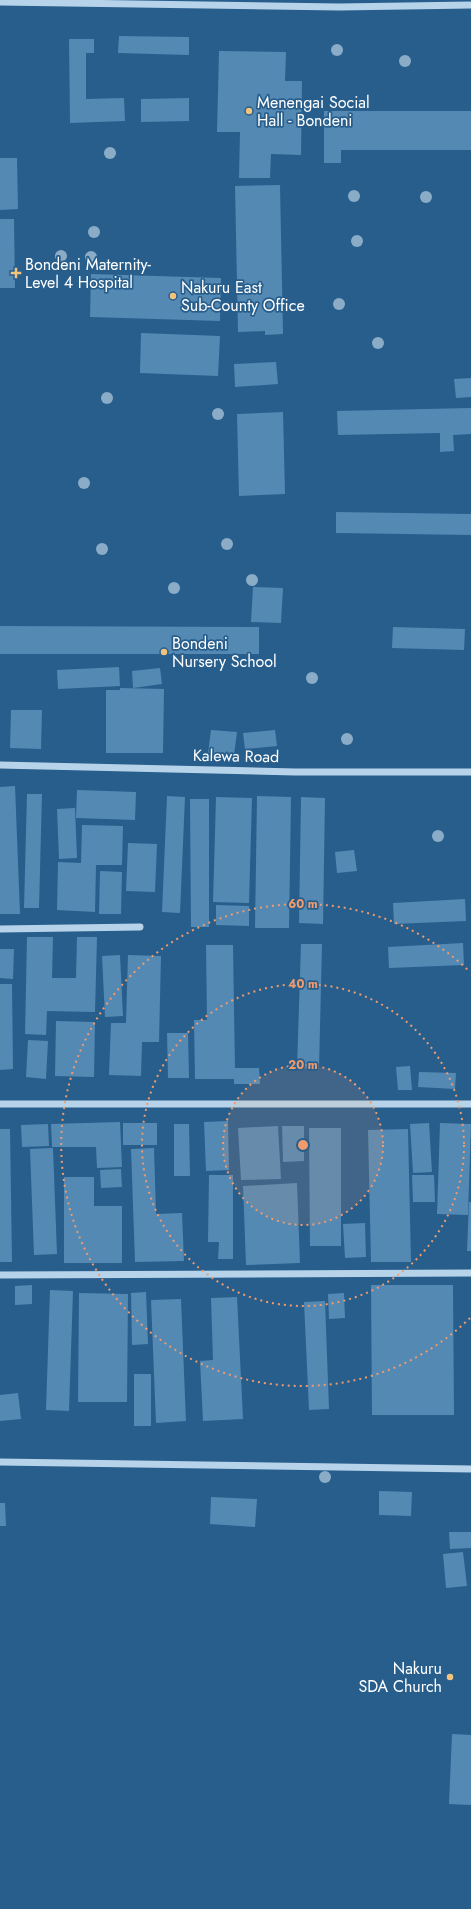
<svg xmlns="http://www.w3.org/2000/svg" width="471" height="1909" font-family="Jost,sans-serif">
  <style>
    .building { fill: #5489b4 }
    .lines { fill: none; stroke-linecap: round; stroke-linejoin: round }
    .minor { stroke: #b7d3ea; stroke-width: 7 }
    .tree { fill: #8aacc7 }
    .ring { fill: none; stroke: #f19b6d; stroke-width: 2; stroke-dasharray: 2 4 }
    .poi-dot { fill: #f2c37c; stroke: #285e8c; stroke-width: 1.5 }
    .labels { text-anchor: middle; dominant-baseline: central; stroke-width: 3.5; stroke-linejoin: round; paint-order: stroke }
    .poi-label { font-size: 16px; fill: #fff; stroke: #285e8c; text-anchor: start }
    .street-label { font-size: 16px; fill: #fff; stroke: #285e8c }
    .centre { fill: #f19b6d; stroke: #285e8c; stroke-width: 2 }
    .ring-label { font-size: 12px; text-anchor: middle; font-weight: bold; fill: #f19b6d; stroke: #285e8c; stroke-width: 3.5; stroke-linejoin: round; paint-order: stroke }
  </style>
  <rect width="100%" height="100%" fill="#285e8c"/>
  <path class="building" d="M119,36L189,37V55L118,53Z
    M69,39H94V53H86V99L124,98L125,121L70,123Z
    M219,51L286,52L285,81H302L301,155L271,154L270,178H239L240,132H217Z
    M189,98V121L141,122V99Z
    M324,111H471V150H341V163H324Z
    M0,158H17L18,209L0,210Z
    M280,185L283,334L265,335V331L238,332L235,186Z
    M0,219H14L15,288H0Z
    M91,274L221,278L220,321L90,317Z
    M141,333L220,336L218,376L140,373Z
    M276,362L278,384L235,387L234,364Z
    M471,378V397L456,398L454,379Z
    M471,408V434L453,435L454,451L440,452V433L338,435L337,411Z
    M283,412L285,494L239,496L237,414Z
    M336,512L471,514V535L336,533Z
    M253,587L283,588L281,623L251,622Z
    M0,626L259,627V654H0Z
    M393,627L465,629L464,650L392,648Z
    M119,667L120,686L58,689L57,670Z
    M160,668L162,684L133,688L132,671Z
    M120,688L164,689L163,753H106V690H120Z
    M11,710H42L41,749L10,748Z
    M211,730L237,732L234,755L208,753Z
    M275,730L277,746L245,749L243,733Z
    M15,786L20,914H0V787Z
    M77,790L136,792L135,820L76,818Z
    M27,794H42L39,908H24Z
    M167,796L185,797L180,913L162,912Z
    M257,796L291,797L289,928H255Z
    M216,797L252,798L249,903L213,902Z
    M301,797L325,798L323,924L299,923Z
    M190,799H209V927H191Z
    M75,808L77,858L59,859L57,809Z
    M82,825L123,826L122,865H96L95,912L57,910L58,862L81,863Z
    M128,843L157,844L155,892L126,891Z
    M354,850L357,871L337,873L335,852Z
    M100,871L122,872L121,914H99Z
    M465,899L466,921L394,924L393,903Z
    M216,905L249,906V926L216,925Z
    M27,937H53L52,978H76L77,937H97L95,1012L47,1011L46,1035L25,1034Z
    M463,943L464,965L389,968L388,947Z
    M301,944H322L319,1069L297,1068Z
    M206,945H233L235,1068H259L260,1084H234V1079H195L194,1020H207Z
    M0,949H14L13,979L0,978Z
    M120,955L123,1016L105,1017L102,956Z
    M128,955L161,956L159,1042H142L141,1076L109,1075L111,1023H126Z
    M0,984H12L13,1069L0,1070Z
    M56,1021L95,1022L94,1077L55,1076Z
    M167,1033H188L189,1078H168Z
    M28,1040L48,1041L46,1079L26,1077Z
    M410,1066L412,1090H398L396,1067Z
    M419,1072L456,1073L455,1089L418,1087Z
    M228,1121L229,1170L206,1171L204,1122Z
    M120,1122L122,1167L97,1168L96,1147H52L51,1124Z
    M123,1123H157V1145H123Z
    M429,1123L432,1172L413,1173L410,1124Z
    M440,1123L471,1124L468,1215L437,1214Z
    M48,1124L49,1146L22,1147L21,1125Z
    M174,1124H189L190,1176H174Z
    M278,1126L281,1179L241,1180L238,1128Z
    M282,1126H304V1161L283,1162Z
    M309,1128H341V1246H310Z
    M0,1129H10L12,1262H0Z
    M408,1129L411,1262H371L368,1130Z
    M53,1148L57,1254L34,1255L30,1149Z
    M154,1148L156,1214L182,1213L184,1261L135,1262L131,1149Z
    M121,1169L122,1187L101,1188L100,1170Z
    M209,1175H233V1259H218L219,1242H208Z
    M412,1175H434L435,1202H413Z
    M64,1177H94V1206H122V1263H64Z
    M297,1183L300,1263L246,1265L243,1186Z
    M469,1202H471V1251H467Z
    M365,1223L366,1257L345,1258L343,1224Z
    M32,1285V1304L15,1305V1286Z
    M371,1285H453L454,1415H372Z
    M50,1290L73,1291L69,1411L46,1410Z
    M146,1292L148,1344L132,1345L131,1293Z
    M79,1293L128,1294L127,1402H78Z
    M344,1293L345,1318L329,1319L328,1294Z
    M237,1297L243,1419L203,1421L200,1361L213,1360L211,1298Z
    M181,1299L186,1421L156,1423L151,1300Z
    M325,1301L329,1409L309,1410L304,1302Z
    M134,1374H151V1426H134Z
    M18,1393L21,1419L0,1421V1395Z
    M379,1491L412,1492L411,1516L379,1515Z
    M211,1497L257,1499L255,1527L210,1524Z
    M0,1503H5L6,1526H0Z
    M449,1532H471V1548L450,1549Z
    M463,1552L467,1586L446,1588L443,1554Z
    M452,1734L471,1735V1805L449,1804Z"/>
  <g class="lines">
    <path class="minor" d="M0,2L339,7L471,5
      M0,765L295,772H471
      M0,929L140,927
      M0,1104H471
      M0,1275L471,1273
      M0,1462L471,1469"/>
  </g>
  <g class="tree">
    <circle cx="337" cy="50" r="6"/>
    <circle cx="405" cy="61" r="6"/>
    <circle cx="110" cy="153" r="6"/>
    <circle cx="354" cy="196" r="6"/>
    <circle cx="426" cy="197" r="6"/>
    <circle cx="94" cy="232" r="6"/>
    <circle cx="357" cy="241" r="6"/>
    <circle cx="61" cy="256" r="6"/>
    <circle cx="91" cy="257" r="6"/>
    <circle cx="339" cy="304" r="6"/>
    <circle cx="378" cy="343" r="6"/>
    <circle cx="107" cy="398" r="6"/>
    <circle cx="218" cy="414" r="6"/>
    <circle cx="84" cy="483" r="6"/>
    <circle cx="227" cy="544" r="6"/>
    <circle cx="102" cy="549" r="6"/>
    <circle cx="252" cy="580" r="6"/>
    <circle cx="174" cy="588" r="6"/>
    <circle cx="312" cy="678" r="6"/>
    <circle cx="347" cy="739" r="6"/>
    <circle cx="438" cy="836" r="6"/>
    <circle cx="325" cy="1477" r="6"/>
  </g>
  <circle cx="303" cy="1145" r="80" fill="#f19b6d" fill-opacity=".12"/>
  <g class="ring">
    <circle cx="303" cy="1145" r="80"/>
    <circle cx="303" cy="1145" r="161"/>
    <path d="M470 1318A241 241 0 1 1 470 972"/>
  </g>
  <g class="poi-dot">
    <circle cx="249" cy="111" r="4"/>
    <path d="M14 267h4v4h4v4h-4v4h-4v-4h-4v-4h4z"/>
    <circle cx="173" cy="296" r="4"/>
    <circle cx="164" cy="652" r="4"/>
    <circle cx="450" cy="1677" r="4"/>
  </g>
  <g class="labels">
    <g class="poi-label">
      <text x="257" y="102">Menengai Social<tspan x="257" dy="18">Hall - Bondeni</tspan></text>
      <text x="25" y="264">Bondeni Maternity-<tspan x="25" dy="18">Level 4 Hospital</tspan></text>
      <text x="181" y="287">Nakuru East<tspan x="181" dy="18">Sub-County Office</tspan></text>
      <text x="172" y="643">Bondeni<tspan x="172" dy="18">Nursery School</tspan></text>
      <text x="442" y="1668" text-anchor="end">Nakuru<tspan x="442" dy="18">SDA Church</tspan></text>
    </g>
    <g class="street-label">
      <text transform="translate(236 756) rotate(1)">Kalewa Road</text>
    </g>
  </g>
  <circle cx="303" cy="1145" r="6" class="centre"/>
  <g class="ring-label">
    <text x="303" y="908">60 m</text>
    <text x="303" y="988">40 m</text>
    <text x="303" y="1069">20 m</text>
  </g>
</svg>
